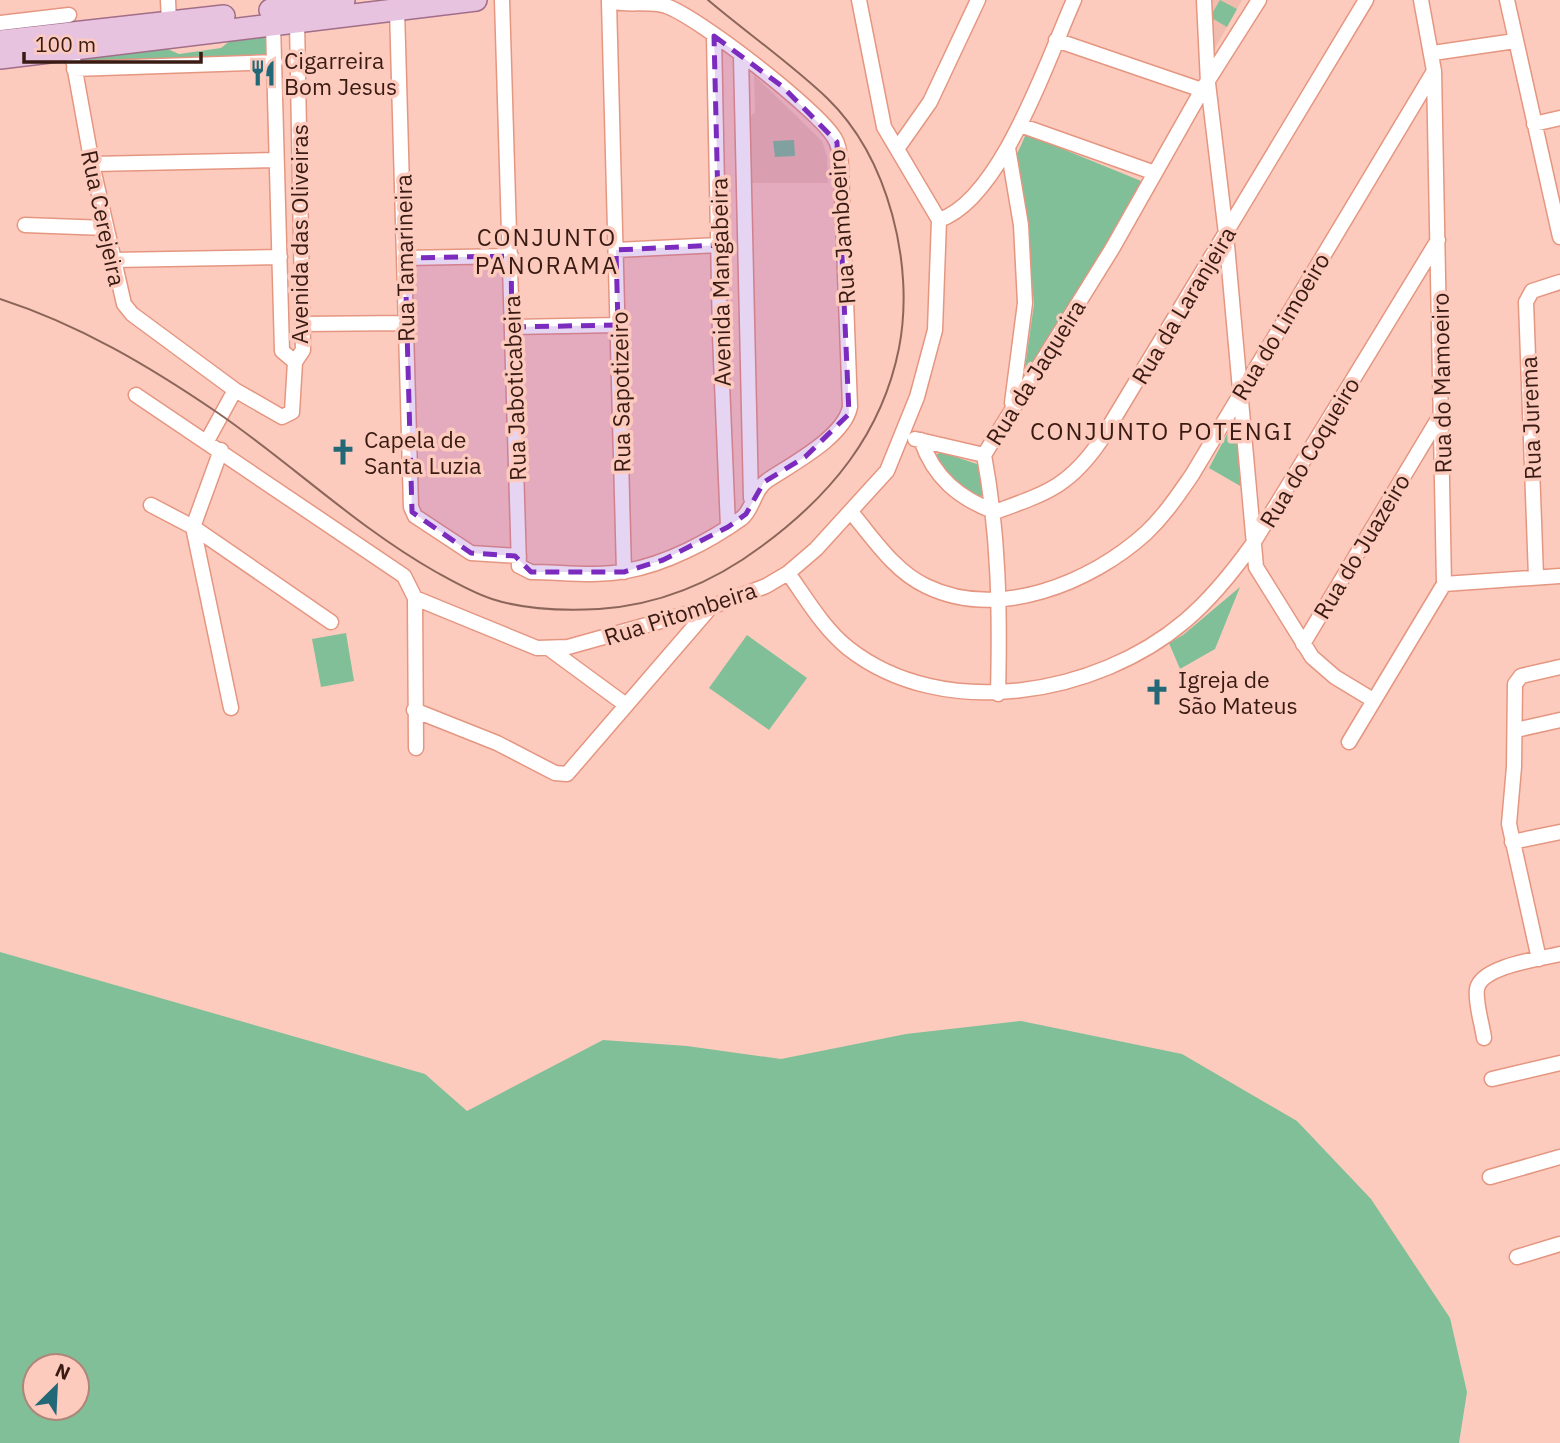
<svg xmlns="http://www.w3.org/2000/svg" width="1560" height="1443" font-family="'IBM Plex Sans',sans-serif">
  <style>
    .built { fill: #f1bcad }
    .green { fill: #81bf98; fill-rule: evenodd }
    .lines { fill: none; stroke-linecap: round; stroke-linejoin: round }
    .minor-casing { stroke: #e59681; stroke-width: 17 }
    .primary-casing { stroke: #a16e89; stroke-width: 24 }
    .minor { stroke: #fff; stroke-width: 14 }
    .primary { stroke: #e8c3df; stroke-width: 21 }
    .tram { stroke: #8c665b; stroke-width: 2 }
    .marked { fill: #7b2cbf; fill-opacity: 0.2; stroke: #7b2cbf; stroke-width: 5; stroke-dasharray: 14 9; stroke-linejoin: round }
    .labels { text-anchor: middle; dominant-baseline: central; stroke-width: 7; stroke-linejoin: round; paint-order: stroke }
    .poi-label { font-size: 23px; fill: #391b13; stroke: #fdcbbd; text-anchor: start }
    .street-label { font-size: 23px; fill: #391b13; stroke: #fdcbbd }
    .neighbourhood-label { font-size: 24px; letter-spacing: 2px; fill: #391b13; stroke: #fdcbbd }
  </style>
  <rect width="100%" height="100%" fill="#fdcbbd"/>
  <path class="built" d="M1207,0H1242L1213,52Z
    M754,75L822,141L827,156L828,183H749L748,119L755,112Z"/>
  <path class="green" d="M1220,0L1237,9L1227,27L1210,17Z
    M266,35L269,58L84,63V56L163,47L179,54L221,48L231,40Z
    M1026,134L1146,183L1023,382L1034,304L1027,240L1013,163Z
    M794,140L795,156L775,157L773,141Z
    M1234,421L1242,487L1209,468Z
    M941,452L983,466V492L979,503L948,478L932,457Z
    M1240,587L1215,649L1180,669L1169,643L1183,635Z
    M346,633L354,681L321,687L312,639Z
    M747,635L807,678L769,730L709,688Z
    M0,952L425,1074L467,1111L603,1040L687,1046L781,1059L906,1034L1021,1021L1182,1054L1297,1121L1371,1199L1450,1318L1467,1392L1459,1443H0ZM35,1366H77V1408H35Z"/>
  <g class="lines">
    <g class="minor-casing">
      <path id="minor" d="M168,0L169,22
        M502,0L519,566L531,572C561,572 596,577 626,571C666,564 710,541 742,518C754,508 753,490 768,480C792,464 844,437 850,407L841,166C840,157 840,147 835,139C820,111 697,16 666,6C649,0 624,7 609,0
        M1204,0L1208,83L1226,234L1256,567L1312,657L1335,677L1373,700
        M1507,0L1560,237
        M609,2L624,572
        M397,9L411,507L415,516L471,553L519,556
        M0,23L69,15
        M273,24L282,351L295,362
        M714,36L720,335L728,527
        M1056,40L1202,90
        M71,48L92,164L124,304L132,314L235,390L282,417L292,412L295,362L303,350L297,21
        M1433,53L1515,41
        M741,56L751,498
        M74,69L275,62
        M1534,124L1560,118
        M1020,125L1155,173
        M1008,148L1021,225L1025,303L1012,403
        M897,149L930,102L978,0
        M92,164L276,160
        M939,220C1001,200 1048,58 1074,0
        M25,225L106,228
        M616,250L719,245
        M405,258L511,256
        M112,260L280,257
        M303,324L406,323
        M512,327L618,325
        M136,395L404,576L415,598L537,648L568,647L711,607L766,586L788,573L816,549L887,471L917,397L935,330L939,220L884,127L859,0
        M915,439L984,455
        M921,440C934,478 959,498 995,512C1046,493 1069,487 1101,440L1366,0
        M207,441L235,390
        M221,450L193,527L231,708
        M151,505L193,527L331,622
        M851,512C873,538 894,571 926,586C998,621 1091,583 1146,533C1165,515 1178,495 1192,475L1434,71
        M788,573C806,598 823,628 848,648C943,723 1098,695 1185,621C1211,599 1232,573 1252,545L1438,240
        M1536,577L1526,302L1532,291L1560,282
        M1444,584L1560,576
        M415,598L416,748
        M1303,644L1441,414
        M551,650L626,705
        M998,694C1000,613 999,535 984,455L1112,249L1202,90L1259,0
        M414,710L497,743L555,773L567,774L710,608
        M1516,730L1560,720
        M1349,742L1444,584L1434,71L1421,0
        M1512,842L1560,832
        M1539,959L1509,824L1514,767L1515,684L1521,676L1560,667
        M1484,1038C1482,1023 1475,1003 1477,989C1481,966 1540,959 1560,954
        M1492,1079L1560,1063
        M1490,1177L1560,1157
        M1517,1257L1560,1244"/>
    </g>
    <g class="primary-casing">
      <path id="primary" d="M270,10L344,0
        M0,41L224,16
        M0,58L476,0"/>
    </g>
    <use href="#minor" class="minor"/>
    <use href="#primary" class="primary"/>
    <path class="tram" d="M0,299C80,325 149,366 218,413C292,464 358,528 436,572C454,582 473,593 492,599C526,610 563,611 599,609C659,605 714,582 762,546C830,496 882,434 899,348C915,266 889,158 827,98C790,63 747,33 708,0"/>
  </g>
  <path class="marked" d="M714,36L783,87L837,142L849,414L805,457L764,482L746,514L728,527L663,560L624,572H531L515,556L471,553L412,512L405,258L511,256L512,327L618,325L616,250L719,245Z"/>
  <defs>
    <g id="restaurant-bare" transform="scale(2.1)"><path d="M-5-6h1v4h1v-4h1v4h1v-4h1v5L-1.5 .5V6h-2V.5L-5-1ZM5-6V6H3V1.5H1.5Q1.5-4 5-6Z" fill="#226877" stroke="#fdcbbd" stroke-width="2.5" paint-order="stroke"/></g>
    <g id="church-bare" transform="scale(2.1)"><path d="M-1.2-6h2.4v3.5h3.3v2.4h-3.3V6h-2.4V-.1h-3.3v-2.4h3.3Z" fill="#226877" stroke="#fdcbbd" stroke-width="2.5" paint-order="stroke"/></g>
  </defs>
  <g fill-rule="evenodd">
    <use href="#restaurant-bare" x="263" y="73"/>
    <use href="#church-bare" x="343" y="452"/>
    <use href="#church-bare" x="1157" y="692"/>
  </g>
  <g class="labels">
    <g class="poi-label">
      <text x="284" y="60">Cigarreira<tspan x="284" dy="26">Bom Jesus</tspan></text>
      <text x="364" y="439">Capela de<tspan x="364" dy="26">Santa Luzia</tspan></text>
      <text x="1178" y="679">Igreja de<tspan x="1178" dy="26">São Mateus</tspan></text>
    </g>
    <g class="street-label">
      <text transform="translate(104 218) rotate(78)">Rua Cerejeira</text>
      <text transform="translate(841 227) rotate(-94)">Rua Jamboeiro</text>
      <text transform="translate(299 234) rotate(-90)">Avenida das Oliveiras</text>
      <text transform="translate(404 258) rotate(-91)">Rua Tamarineira</text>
      <text transform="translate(720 282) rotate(-91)">Avenida Mangabeira</text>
      <text transform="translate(1183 305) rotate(-59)">Rua da Laranjeira</text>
      <text transform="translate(1280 326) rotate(-59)">Rua do Limoeiro</text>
      <text transform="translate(1035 372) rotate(-58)">Rua da Jaqueira</text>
      <text transform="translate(1441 383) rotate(-91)">Rua do Mamoeiro</text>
      <text transform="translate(514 388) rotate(-92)">Rua Jaboticabeira</text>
      <text transform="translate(620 392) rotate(-91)">Rua Sapotizeiro</text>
      <text transform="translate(1530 418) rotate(-92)">Rua Jurema</text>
      <text transform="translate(1309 452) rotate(-59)">Rua do Coqueiro</text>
      <text transform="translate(1361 546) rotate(-59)">Rua do Juazeiro</text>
      <text transform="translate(680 613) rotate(-18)">Rua Pitombeira</text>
    </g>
    <g class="neighbourhood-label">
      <text x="547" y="237">CONJUNTO<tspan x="547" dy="28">PANORAMA</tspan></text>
      <text x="1162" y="431">CONJUNTO POTENGI</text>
    </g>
  </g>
  <g transform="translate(56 1387) rotate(24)"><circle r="33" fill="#fdcbbd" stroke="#af8579" stroke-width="2"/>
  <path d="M0-5L12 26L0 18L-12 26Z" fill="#226877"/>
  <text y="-10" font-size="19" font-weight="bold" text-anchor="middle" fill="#391b13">N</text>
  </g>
  <path d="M24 52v10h177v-10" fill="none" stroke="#391b13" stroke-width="3.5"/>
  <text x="35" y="52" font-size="21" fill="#391b13" stroke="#fdcbbd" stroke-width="5" paint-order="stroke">100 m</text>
</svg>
